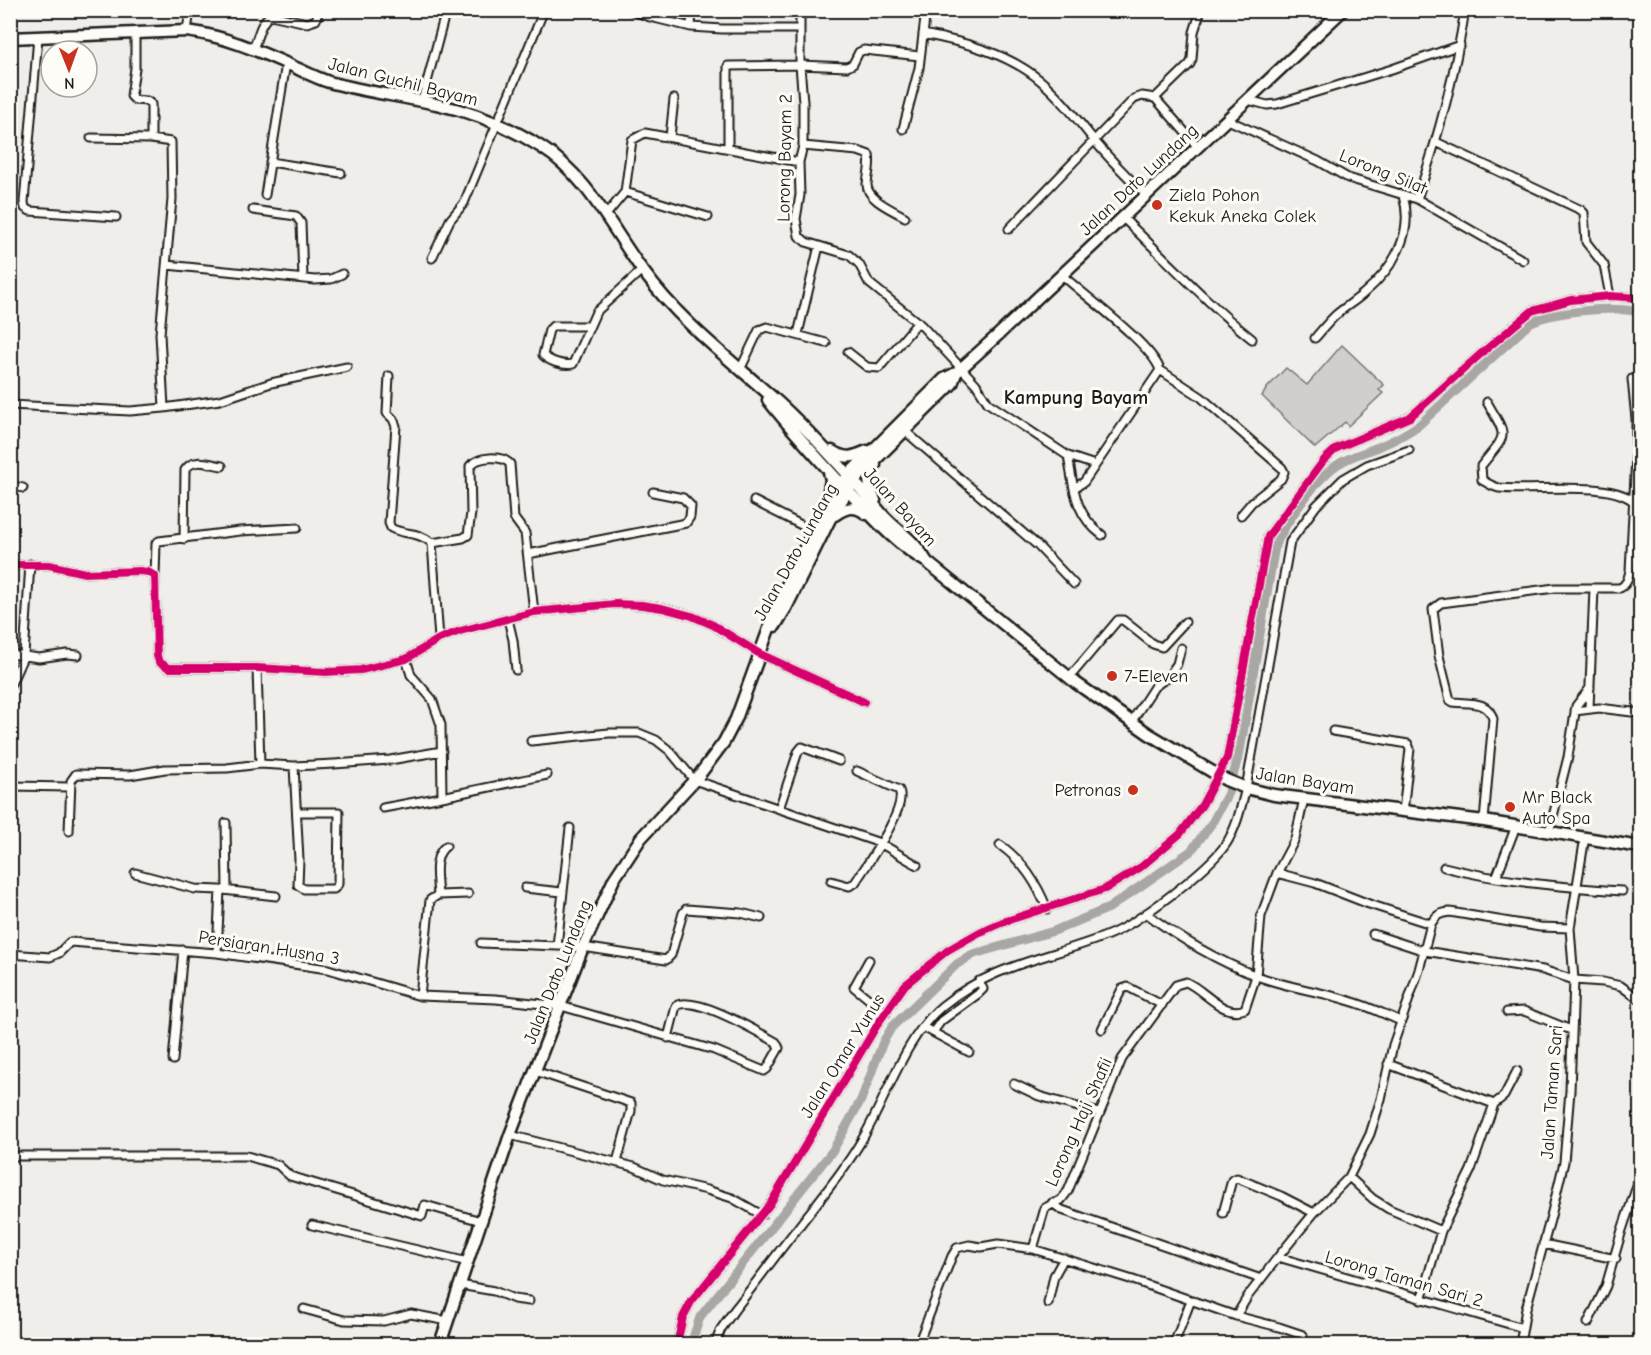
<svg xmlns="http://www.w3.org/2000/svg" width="1651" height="1355" font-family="'Comic Neue',sans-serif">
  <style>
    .green { fill: #d0cfcc; stroke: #767674; stroke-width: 1.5 }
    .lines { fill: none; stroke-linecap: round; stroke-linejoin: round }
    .canal { stroke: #a8a7a3; stroke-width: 9 }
    .minor-casing { stroke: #1c1c1c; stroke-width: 11 }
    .secondary-casing { stroke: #1c1c1c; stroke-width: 15 }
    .minor { stroke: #fdfcf7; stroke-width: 7 }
    .secondary { stroke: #fdfcf7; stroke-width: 10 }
    .cycleway-casing { stroke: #fdfcf7; stroke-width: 11 }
    .cycleway { stroke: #d6006c; stroke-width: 8 }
    .poi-dot { fill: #c8321e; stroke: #fdfcf7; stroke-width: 2 }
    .labels { text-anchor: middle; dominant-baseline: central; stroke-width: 6; stroke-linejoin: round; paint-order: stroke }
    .street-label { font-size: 18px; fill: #1c1c1c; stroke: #fdfcf7 }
    .poi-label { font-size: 18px; fill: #1c1c1c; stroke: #fdfcf7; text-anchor: start }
    .neighbourhood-label { font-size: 20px; font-weight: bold; fill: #1c1c1c; stroke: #fdfcf7 }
  </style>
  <rect width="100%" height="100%" fill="#f0eeea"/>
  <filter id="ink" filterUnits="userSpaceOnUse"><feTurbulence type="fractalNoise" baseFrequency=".0167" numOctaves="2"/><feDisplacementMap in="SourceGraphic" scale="12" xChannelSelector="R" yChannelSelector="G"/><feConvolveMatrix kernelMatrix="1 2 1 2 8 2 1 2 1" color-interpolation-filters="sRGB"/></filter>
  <g filter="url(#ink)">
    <path class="green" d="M1342,345L1384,385L1379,390L1383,393L1348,426L1345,422L1315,448L1262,396L1267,388L1286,368L1307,385Z"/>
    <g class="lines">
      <path class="canal" d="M691,1344L700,1317L833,1150L861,1100L883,1042L892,1027L957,964L974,954L1054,931L1109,908L1191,851L1212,823L1228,793L1240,751L1275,546C1285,523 1318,476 1340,463C1351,456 1366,452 1378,447C1393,441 1406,434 1419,425L1531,322C1558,311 1612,306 1640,312"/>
      <g class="minor-casing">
        <path id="minor" d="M630,10L650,17L691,27L692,10
          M800,10V65L803,102V146L799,162L800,195L796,219L799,236L806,242L849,255L859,264L869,283L921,325L976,384L988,403L1068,456L1095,465
          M691,27L722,29H799
          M187,31L190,10
          M135,33V68L131,96L135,100L147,101L151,104V139
          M923,34C964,42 1008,53 1041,81C1061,98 1076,118 1093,139C1109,159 1128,177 1146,195
          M38,37L24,202L25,208L30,211L116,217
          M253,49C258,38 260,21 271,15L307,23L316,20L319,10
          M1155,98L1190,64L1192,59L1194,32L1201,10
          M1155,98L1198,147
          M1248,100L1267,105L1277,104L1392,69L1460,45
          M422,101L446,10
          M1228,120L1318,161L1348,178L1417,199L1523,260
          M903,129L919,68L926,10
          M670,137L674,99
          M91,138L151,139L171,142L172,199L160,334L164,408
          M1436,142L1581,210L1584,213L1586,242L1604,265L1610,296
          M803,146L858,151L869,155C871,166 868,173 867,184C866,199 893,210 905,217
          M728,148V66L800,65L847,67L853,64L859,52L864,50L920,56
          M270,162L341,173
          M625,192L708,217
          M265,195L286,63
          M1417,199C1438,138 1455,75 1465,10
          M253,210L296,216L301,223L303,278
          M606,215L625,192L632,140L645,133L799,162
          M1122,217C1165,258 1206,302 1252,339
          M1009,229L1134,99L1142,96L1155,98
          M432,258L450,220L464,203L544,10
          M167,265L315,280L331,279L342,274
          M1062,275C1084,295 1152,345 1160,370
          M589,326H553L549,330L543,355C550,362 564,366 573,364L596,312L642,270
          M798,334L819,246
          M1315,338C1322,330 1329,321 1337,314C1345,307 1355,301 1363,294C1392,270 1415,234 1403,196
          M848,352L867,367L879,368L918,322
          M740,370L759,330L767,327L826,343
          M1160,370L1201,397L1282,468L1284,472L1281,479L1252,502L1241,515
          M389,376L387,413L393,419L396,426L389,523L391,528C406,536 416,530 432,543
          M1487,402C1509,440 1507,433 1481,466L1482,480C1487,483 1493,487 1499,488C1532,492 1607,480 1633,501
          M10,405L130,411L164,408L220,400L271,383L347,367
          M905,431L1037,545L1074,584
          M1068,456C1074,488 1074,514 1102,535
          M10,485L23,488
          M1074,488L1084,482L1160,370
          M754,501L813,531
          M184,539L185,470C193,457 209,464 222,466
          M528,554L686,523L690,517L691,506L683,498L653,492
          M10,565H49L85,573L140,571L148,572L155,576L157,656L159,662L169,668H257L326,672L361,670L406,659L439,639L460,631L534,612L615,604L642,605L662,608L692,616L713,625L760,654L864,702
          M155,576L156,543L159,541L240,531L297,528
          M508,619L513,640L516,670
          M439,639L432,543L463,538L468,535L471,513L470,466C478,456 502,455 510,464L514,518L525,533L534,612
          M10,654L39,658L67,654L78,655
          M406,659L411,675L432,699L441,725L442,797L547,775
          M257,668L260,764
          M1069,678L1118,620H1123L1153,644L1162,647L1185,622
          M10,686L24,655L30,564
          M1589,708L1594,589
          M1575,711L1599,708L1640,713
          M1132,721L1154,687L1168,677L1177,664L1181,648
          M10,729L12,746L10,769
          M1333,731L1408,744L1410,749L1403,812
          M531,741L609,733H639L656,740L670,751L694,780L880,843L917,865
          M294,766L299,860L298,885L304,889H334L338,884L339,812H297
          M10,786L70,787
          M383,808L442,797
          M779,809L798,752L802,747L839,761
          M1484,821L1493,719C1488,700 1470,704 1453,702L1450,700L1439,656L1433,609L1441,603L1555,588H1620C1627,584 1628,579 1630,571L1636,456V419L1632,379
          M226,823L227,890
          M69,831L71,781L76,774L130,775L165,769L227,768L260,764L294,766L334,764L390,760L442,751
          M1549,832L1568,757L1576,706L1590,688
          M1000,845C1022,860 1038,885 1047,909
          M1444,867C1501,882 1563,887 1622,891
          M135,873L195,889L220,890L217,953
          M1277,873L1315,883L1369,904L1431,924
          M1496,878L1516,826
          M831,881L849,886L855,883C866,865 908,809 899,790L857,771
          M525,888L562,892
          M223,890L276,896
          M438,895C437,879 432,856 446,846
          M1146,913C1178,938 1220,962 1257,976C1288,988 1320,991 1350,1001C1368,1006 1384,1014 1401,1021
          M1373,934L1425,951L1543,970L1574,980L1603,982L1621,986L1640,1000
          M481,943L583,947L666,960L671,955L683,913L686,909L741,913L761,918
          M557,946L570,828
          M10,954L50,957L59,953L70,942L217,953L328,969L420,996L496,999L561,1006L714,1050L764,1071L767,1069L779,1048L776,1042C758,1032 694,994 676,1006L668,1038
          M869,960L854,987L886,1013
          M420,996L430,900L438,895L468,894
          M1507,1012L1524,1011L1571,1030
          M923,1027L969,1052
          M1102,1029L1122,989L1128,987L1162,1005
          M933,1032L941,1021L978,994L983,989L979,981
          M173,1060L183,950
          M1388,1064L1494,1104
          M535,1071L631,1103V1111L617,1162
          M1014,1084L1039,1096L1099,1113
          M510,1135L634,1167L663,1180L707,1190L732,1198L762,1215
          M10,1156H247L278,1165L290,1176L422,1216L425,1205L481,1221
          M1349,1177L1373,1199L1389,1209L1441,1231
          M1052,1203L1062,1210L1261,1279
          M1223,1213L1232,1180L1237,1178L1281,1196L1314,1213
          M312,1225L468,1262
          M1543,1244L1616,1259
          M1033,1249L1045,1208L1061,1200L1068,1191L1122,1059L1176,985L1186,982C1205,990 1223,1018 1245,1009L1256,976L1261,916L1277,873L1295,839L1304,799
          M1278,1257L1523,1328
          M460,1285L494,1291L514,1299L529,1301
          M1421,1300L1441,1231L1471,1170L1494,1104L1504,1096L1517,1071
          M1048,1303L1054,1276L1064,1258
          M304,1309L344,1320L384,1321L411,1314L448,1321
          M1236,1316L1248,1296L1278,1257L1314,1213L1349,1177L1370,1134L1381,1099L1393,1045L1419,970L1431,924C1436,915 1440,913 1450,912L1540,927L1570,928
          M1588,1323L1606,1286L1622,1230L1640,1177
          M677,1344L683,1317L691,1302L770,1204L879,1022L905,985L948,950L978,933L1003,922L1105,889L1141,867L1180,834L1202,805L1227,758L1268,536L1324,460L1337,448L1410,417L1484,351L1532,311L1571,300L1610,296L1640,298
          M715,1344L721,1329L735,1309C756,1283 775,1256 796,1230C819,1200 844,1171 863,1138C887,1097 905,1037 942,1006C995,963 1048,959 1108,935C1137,924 1209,869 1226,844C1237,827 1241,807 1246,788L1290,542L1316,506L1343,479L1367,465L1409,450
          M918,1344L952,1256L957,1248L969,1245L981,1247L998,1244L1033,1249L1133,1280L1236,1316L1279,1327L1303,1335
          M1174,1344L1191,1300
          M1520,1344L1526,1309L1551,1216L1564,1162L1570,1091L1574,980L1570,928L1585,837"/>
      </g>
      <g class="secondary-casing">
        <path id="secondary" d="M10,38L187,31C224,36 256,50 290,65C303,71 316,78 329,82C365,92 401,96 436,104C472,112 510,127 541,147C588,176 611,228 643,271C680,322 732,361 779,403C816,437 849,475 882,514C898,532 914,539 927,562
          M768,400C793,432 820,461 848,491C873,517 895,544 927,562L1076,683L1149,734L1226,780L1246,788L1274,795L1484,821L1640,847
          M832,451C846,460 853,457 867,451
          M875,465C867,478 868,487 875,500
          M826,505L831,480L829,472
          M835,515C846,507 856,505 866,514
          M775,626L786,608L830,519L854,481L952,384L956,373
          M440,1344L510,1135L583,947L614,879L641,838L700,774L724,742L736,719L778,604L813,531L849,474L944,379L956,373L998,335L1343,10"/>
      </g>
      <use href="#minor" class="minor"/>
      <use href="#secondary" class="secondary"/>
      <g class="cycleway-casing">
        <path id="cycleway" d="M10,565H49L85,573L140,571L148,572L155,576L157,656L159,662L169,668H257L326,672L361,670L406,659L439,639L460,631L534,612L615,604L642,605L662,608L692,616L713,625L760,654L864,702
          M677,1344L683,1317L691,1302L770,1204L879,1022L905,985L948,950L978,933L1003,922L1105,889L1141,867L1180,834L1202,805L1227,758L1268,536L1324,460L1337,448L1410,417L1484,351L1532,311L1571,300L1610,296L1640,298"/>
      </g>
      <use href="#cycleway" class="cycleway"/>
    </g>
  </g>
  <g class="poi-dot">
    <circle cx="1157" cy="205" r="6"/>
    <circle cx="1112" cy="676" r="6"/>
    <circle cx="1133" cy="790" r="6"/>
    <circle cx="1510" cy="807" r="6"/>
  </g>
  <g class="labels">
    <g class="street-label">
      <text transform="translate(403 82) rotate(14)">Jalan Guchil Bayam</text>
      <text transform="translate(785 158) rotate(-89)">Lorong Bayam 2</text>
      <text transform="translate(1383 172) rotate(22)">Lorong Silat</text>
      <text transform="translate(1139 180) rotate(-43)">Jalan Dato Lundang</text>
      <text transform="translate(900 507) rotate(48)">Jalan Bayam</text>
      <text transform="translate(796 552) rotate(-61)">Jalan Dato Lundang</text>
      <text transform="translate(1305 781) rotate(9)">Jalan Bayam</text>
      <text transform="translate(269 948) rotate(9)">Persiaran Husna 3</text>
      <text transform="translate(558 972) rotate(-68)">Jalan Dato Lundang</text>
      <text transform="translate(843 1056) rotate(-58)">Jalan Omar Yunus</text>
      <text transform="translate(1552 1092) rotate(-86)">Jalan Taman Sari</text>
      <text transform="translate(1079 1122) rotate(-66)">Lorong Haji Shafii</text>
      <text transform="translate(1404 1279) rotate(16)">Lorong Taman Sari 2</text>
    </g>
    <g class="poi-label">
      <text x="1169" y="195">Ziela Pohon<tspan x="1169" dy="21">Kekuk Aneka Colek</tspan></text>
      <text x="1124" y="676">7-Eleven</text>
      <text x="1121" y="790" text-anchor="end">Petronas</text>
      <text x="1522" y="797">Mr Black<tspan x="1522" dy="21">Auto Spa</tspan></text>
    </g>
    <g class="neighbourhood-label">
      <text x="1076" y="397">Kampung Bayam</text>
    </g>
  </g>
  <rect width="1651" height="1355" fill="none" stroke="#fdfcf7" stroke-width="36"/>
  <rect x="18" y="18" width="1615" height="1319" fill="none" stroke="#1c1c1c" stroke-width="2" filter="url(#ink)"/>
  <g transform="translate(69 69) rotate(179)"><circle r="28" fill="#fdfcf7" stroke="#a3a29f" stroke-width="1.5"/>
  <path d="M0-4.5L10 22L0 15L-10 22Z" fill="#c8321e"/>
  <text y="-9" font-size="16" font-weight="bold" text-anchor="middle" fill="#1c1c1c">N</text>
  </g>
</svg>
